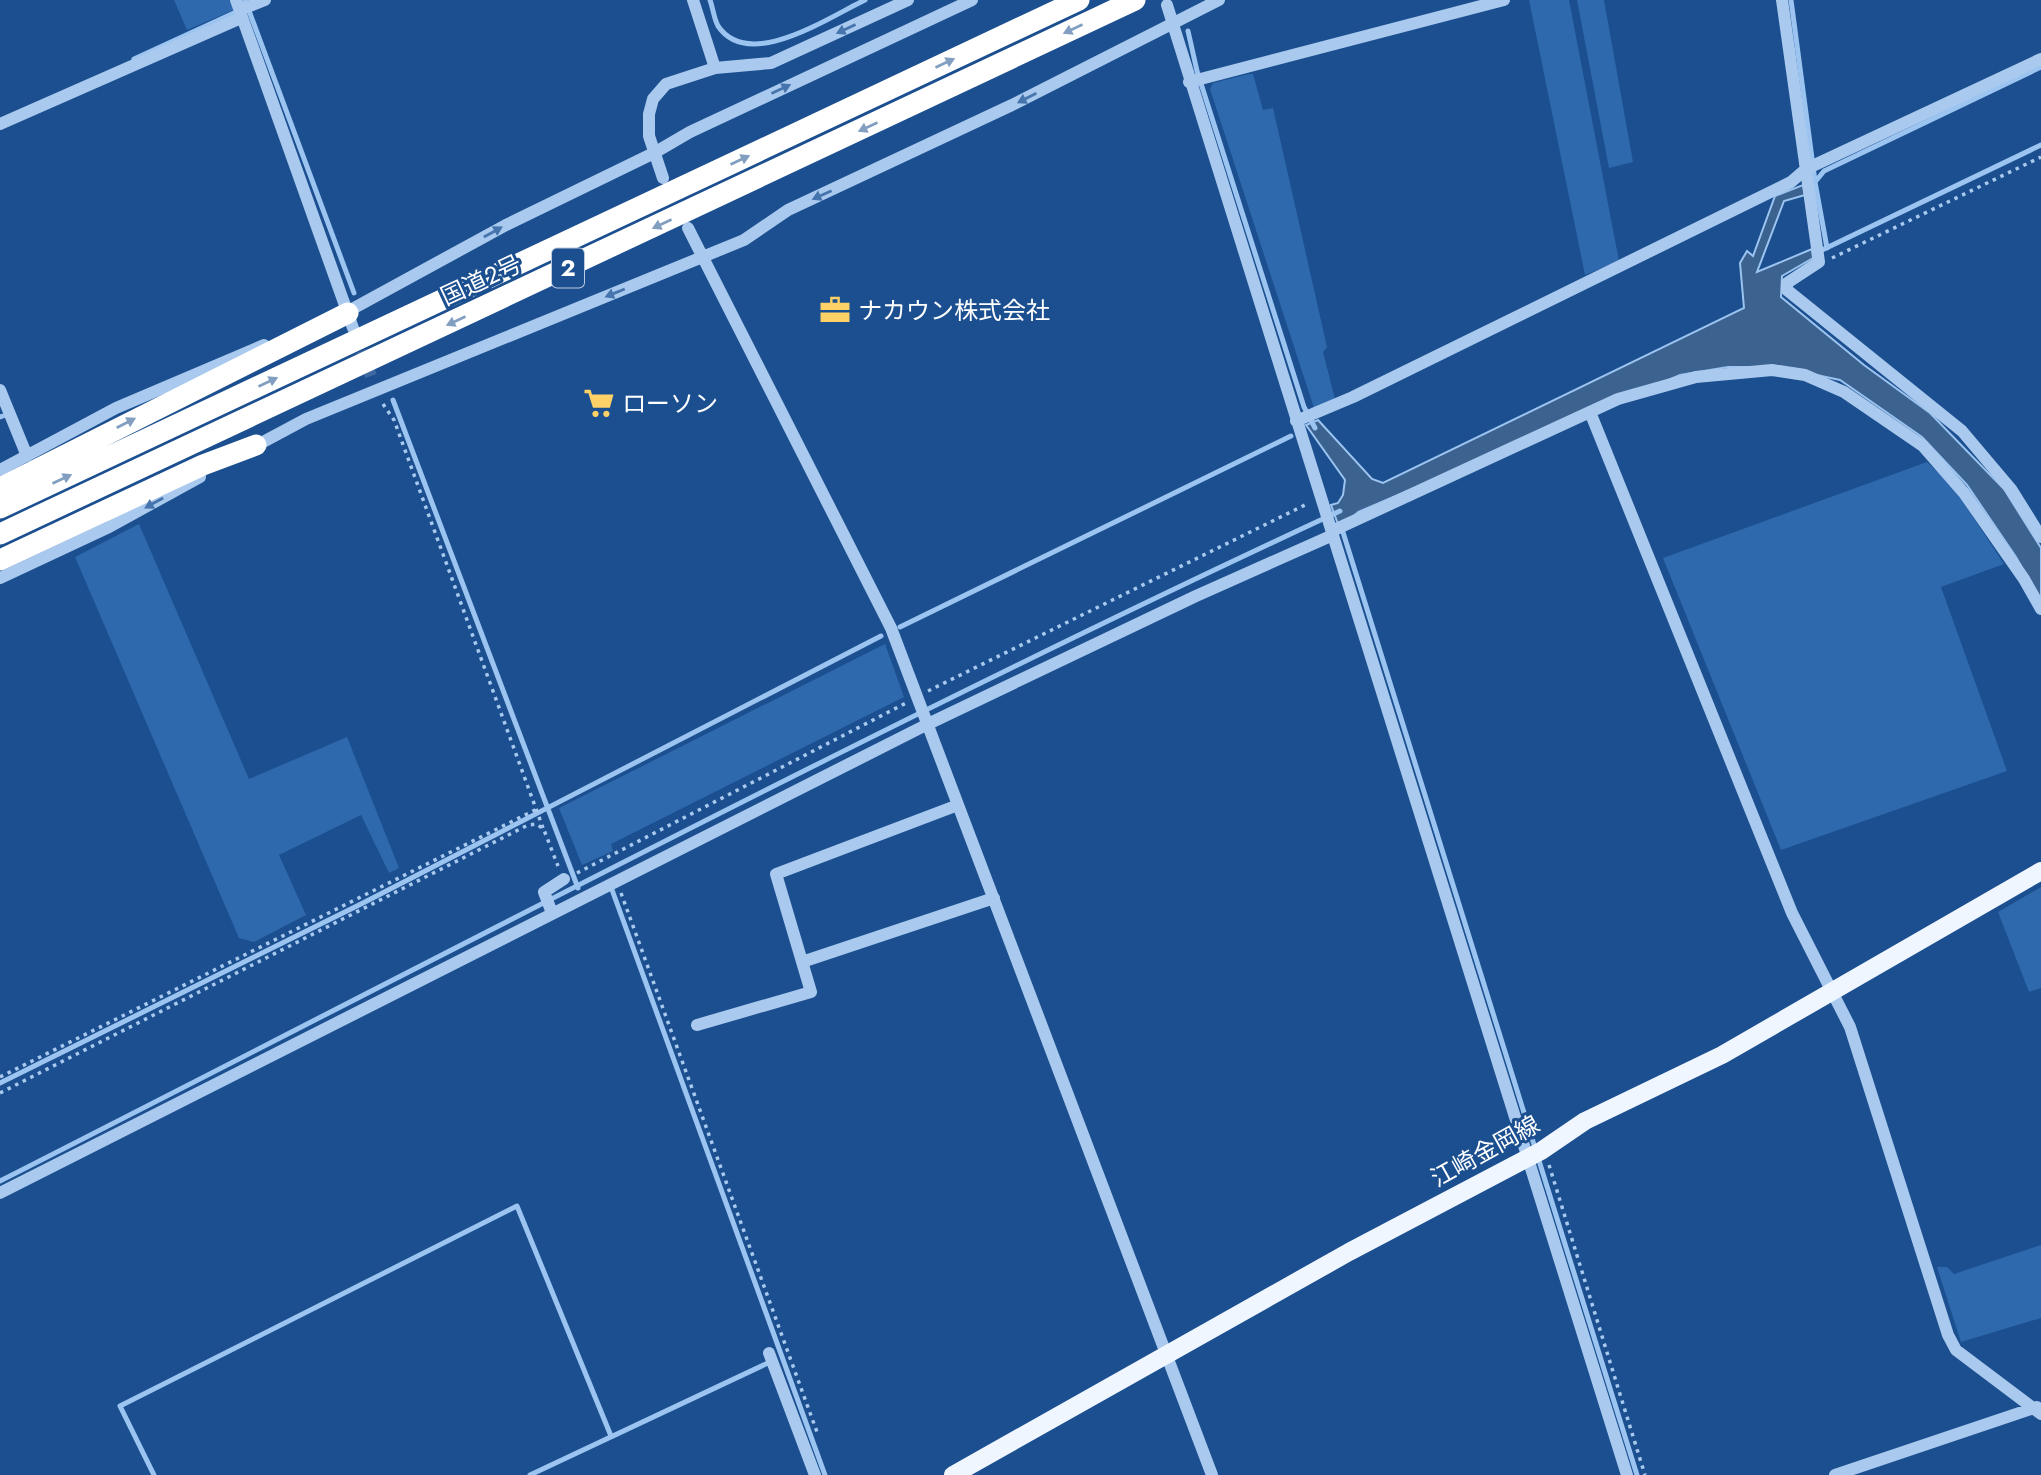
<svg xmlns="http://www.w3.org/2000/svg" width="2041" height="1475" font-family="Jost,'Noto Sans JP',sans-serif">
  <style>
    .green { fill: #2e69ad }
    .water { fill: #3c6290; stroke: #9cc4f0; stroke-width: 2 }
    .lines { fill: none; stroke-linecap: round; stroke-linejoin: round }
    .stream { stroke: #9cc4f0; stroke-width: 5 }
    .minor-tunnel { stroke: #3d69a0; stroke-width: 12; stroke-dasharray: 12 6; stroke-linecap: butt }
    .path { stroke: #a9c9ee; stroke-width: 3.5; stroke-dasharray: 3.5 5; stroke-linecap: butt }
    .minor { stroke: #a9c9ee; stroke-width: 12 }
    .major { stroke: #f0f6ff; stroke-width: 18 }
    .highway { stroke: #fff; stroke-width: 21 }
    .oneway { fill: #4674ac }
    .oneway2 { fill: #829ec1 }
    .labels { text-anchor: middle; dominant-baseline: central; stroke-width: 6; stroke-linejoin: round; paint-order: stroke }
    .shield { fill: #1b4f8f; stroke: #bbcadd; stroke-width: 2 }
    .shield-label { font-size: 23px; font-weight: bold; fill: #fff }
    .street-label { font-size: 24px; fill: #fff; stroke: #1b4f8f }
    .poi-label { font-size: 24px; fill: #fff; stroke: #1b4f8f; text-anchor: start }
  </style>
  <rect width="100%" height="100%" fill="#1b4f8f"/>
  <path class="green" d="M174,0H232L236,9L187,30Z
    M1529,0H1569L1619,261L1585,275Z
    M1577,0H1604L1633,162L1609,168Z
    M1249,74H1253L1263,110L1273,108L1327,347L1323,352L1335,399L1314,408L1210,89L1213,83Z
    M1927,462L1952,485L2004,564L1941,587L2007,771L1781,850L1663,558Z
    M139,524L249,779L347,737L399,868L389,873L361,815L279,855L306,915L254,942L239,938L75,557Z
    M885,644L904,697L611,844L613,851L582,865L559,808Z
    M2041,887V988L2029,992L1998,912Z
    M2041,1245V1318L1961,1342L1937,1267H1947L1954,1274Z"/>
  <path class="water" d="M1803,185L1805,195L1784,201L1757,272L1812,249L1813,258L1782,276L1781,297L1864,365L1930,413L2004,489L2041,548V601L2016,557L1967,485L1922,437L1840,380L1779,367H1728L1680,375L1358,512L1347,522L1338,524L1331,505L1338,503L1343,495L1345,480L1306,425L1318,420L1372,479L1383,483L1744,308L1740,263L1747,251L1753,256L1775,196Z"/>
  <g class="lines">
    <path class="stream" d="M245,0L354,293
      M710,0C713,8 714,19 718,26C749,72 829,17 865,0
      M1791,0L1815,181
      M1188,31L1197,71L1304,407L1315,428
      M134,59L234,13
      M1827,248L1815,182L1824,171L2041,67
      M1820,251L2041,145
      M393,400L578,888
      M0,417L3,416
      M1342,529L1637,1475
      M900,627L1291,436
      M611,887L825,1475
      M0,1083L363,903L881,636
      M0,1181C445,955 887,721 1340,511
      M154,1475L120,1406L517,1206L611,1436
      M530,1475L768,1363"/>
    <path class="minor-tunnel" d="M356,334L371,376"/>
    <path class="path" d="M1832,258L2041,157
      M383,404L394,420L543,828
      M928,691L1307,504
      M577,873L906,703
      M621,893L817,1432
      M0,1077L537,809
      M0,1093L528,825L537,824L544,830L558,866
      M1549,1165L1645,1475"/>
    <path class="minor" d="M236,0L353,328
      M693,0L715,68
      M1782,0L1819,262L1787,283V290L1962,431L2011,489L2041,537
      M1167,5L1627,1475
      M240,10L265,0
      M1189,82L1504,0
      M0,124L241,18
      M663,178L649,136V114L653,99L666,84L715,68L771,63L908,0
      M688,228L891,628L1212,1475
      M343,314L506,225L654,153L690,132L972,0
      M0,390L27,456
      M1590,412L1792,913L1850,1027L1948,1335L1956,1350L2041,1414
      M1296,421L1353,397L1791,182L1806,169L2041,59
      M252,448L306,419L744,240L788,210L1012,105L1219,0
      M0,470L116,408L264,345
      M1332,531L1618,399L1696,377L1772,370L1805,375L1844,392L1923,446L1964,493L2024,579L2041,609
      M0,578L109,527L200,477
      M552,913L544,892L564,879
      M802,962L994,898
      M697,1025L811,992L776,874L958,805
      M0,1193L928,724L1196,596L1333,535
      M769,1353L815,1475
      M1835,1475L2037,1407"/>
    <path class="major" d="M953,1475L1349,1252L1541,1151L1585,1121L1722,1055L2041,871"/>
    <path class="highway" d="M0,488L348,313
      M0,508L1079,0
      M0,534L1135,0
      M0,560L203,465L256,445"/>
  </g>
  <defs><path id="oneway-solid" d="M-6-.8H1V-3.2L6.5 0L1 3.2V.8H-6Z" transform="scale(1.75)"/></defs>
  <g class="oneway">
    <use href="#oneway-solid" transform="translate(846 29) rotate(155)"/>
    <use href="#oneway-solid" transform="translate(781 89) rotate(-25)"/>
    <use href="#oneway-solid" transform="translate(1027 98) rotate(153)"/>
    <use href="#oneway-solid" transform="translate(822 195) rotate(156)"/>
    <use href="#oneway-solid" transform="translate(493 232) rotate(-29)"/>
    <use href="#oneway-solid" transform="translate(615 293) rotate(158)"/>
    <use href="#oneway-solid" transform="translate(154 503) rotate(151)"/>
  </g>
  <g class="oneway2">
    <use href="#oneway-solid" transform="translate(1073 29) rotate(155)"/>
    <use href="#oneway-solid" transform="translate(945 63) rotate(-25)"/>
    <use href="#oneway-solid" transform="translate(868 127) rotate(155)"/>
    <use href="#oneway-solid" transform="translate(740 160) rotate(-25)"/>
    <use href="#oneway-solid" transform="translate(662 224) rotate(155)"/>
    <use href="#oneway-solid" transform="translate(456 321) rotate(155)"/>
    <use href="#oneway-solid" transform="translate(268 382) rotate(-25)"/>
    <use href="#oneway-solid" transform="translate(126 423) rotate(-27)"/>
    <use href="#oneway-solid" transform="translate(62 479) rotate(-25)"/>
  </g>
  <defs>
    <g id="office-bare" transform="scale(2.415)"><path d="M-6-3h4V-5.5h4V-3h4V5H-6ZM-1-4.5V-3h2v-1.5ZM-6 0V1H6V0Z" fill="#ffd166" stroke="#1b4f8f" stroke-width="2.5" paint-order="stroke"/></g>
    <g id="supermarket-bare" transform="scale(2.415)"><path d="M-6-5.5h2.5l.6 2H6L4.5 2H-2.5L-4.4-4H-6ZM-1.5 3.2a1.3 1.3 0 1 0 .1 0ZM3 3.2a1.3 1.3 0 1 0 .1 0Z" fill="#ffd166" stroke="#1b4f8f" stroke-width="2.5" paint-order="stroke"/></g>
  </defs>
  <g fill-rule="evenodd">
    <use href="#office-bare" x="835" y="310"/>
    <use href="#supermarket-bare" x="599" y="403"/>
  </g>
  <g class="labels">
    <rect class="shield" x="552" y="248.5" width="32" height="39" rx="5"/>
    <g class="shield-label">
      <text x="568" y="268">2</text>
    </g>
    <g class="street-label">
      <text transform="translate(481 280) rotate(-25)">国道2号</text>
      <text transform="translate(1485 1151) rotate(-29)">江崎金岡線</text>
    </g>
    <g class="poi-label">
      <text x="858" y="310">ナカウン株式会社</text>
      <text x="622" y="403">ローソン</text>
    </g>
  </g>
</svg>
